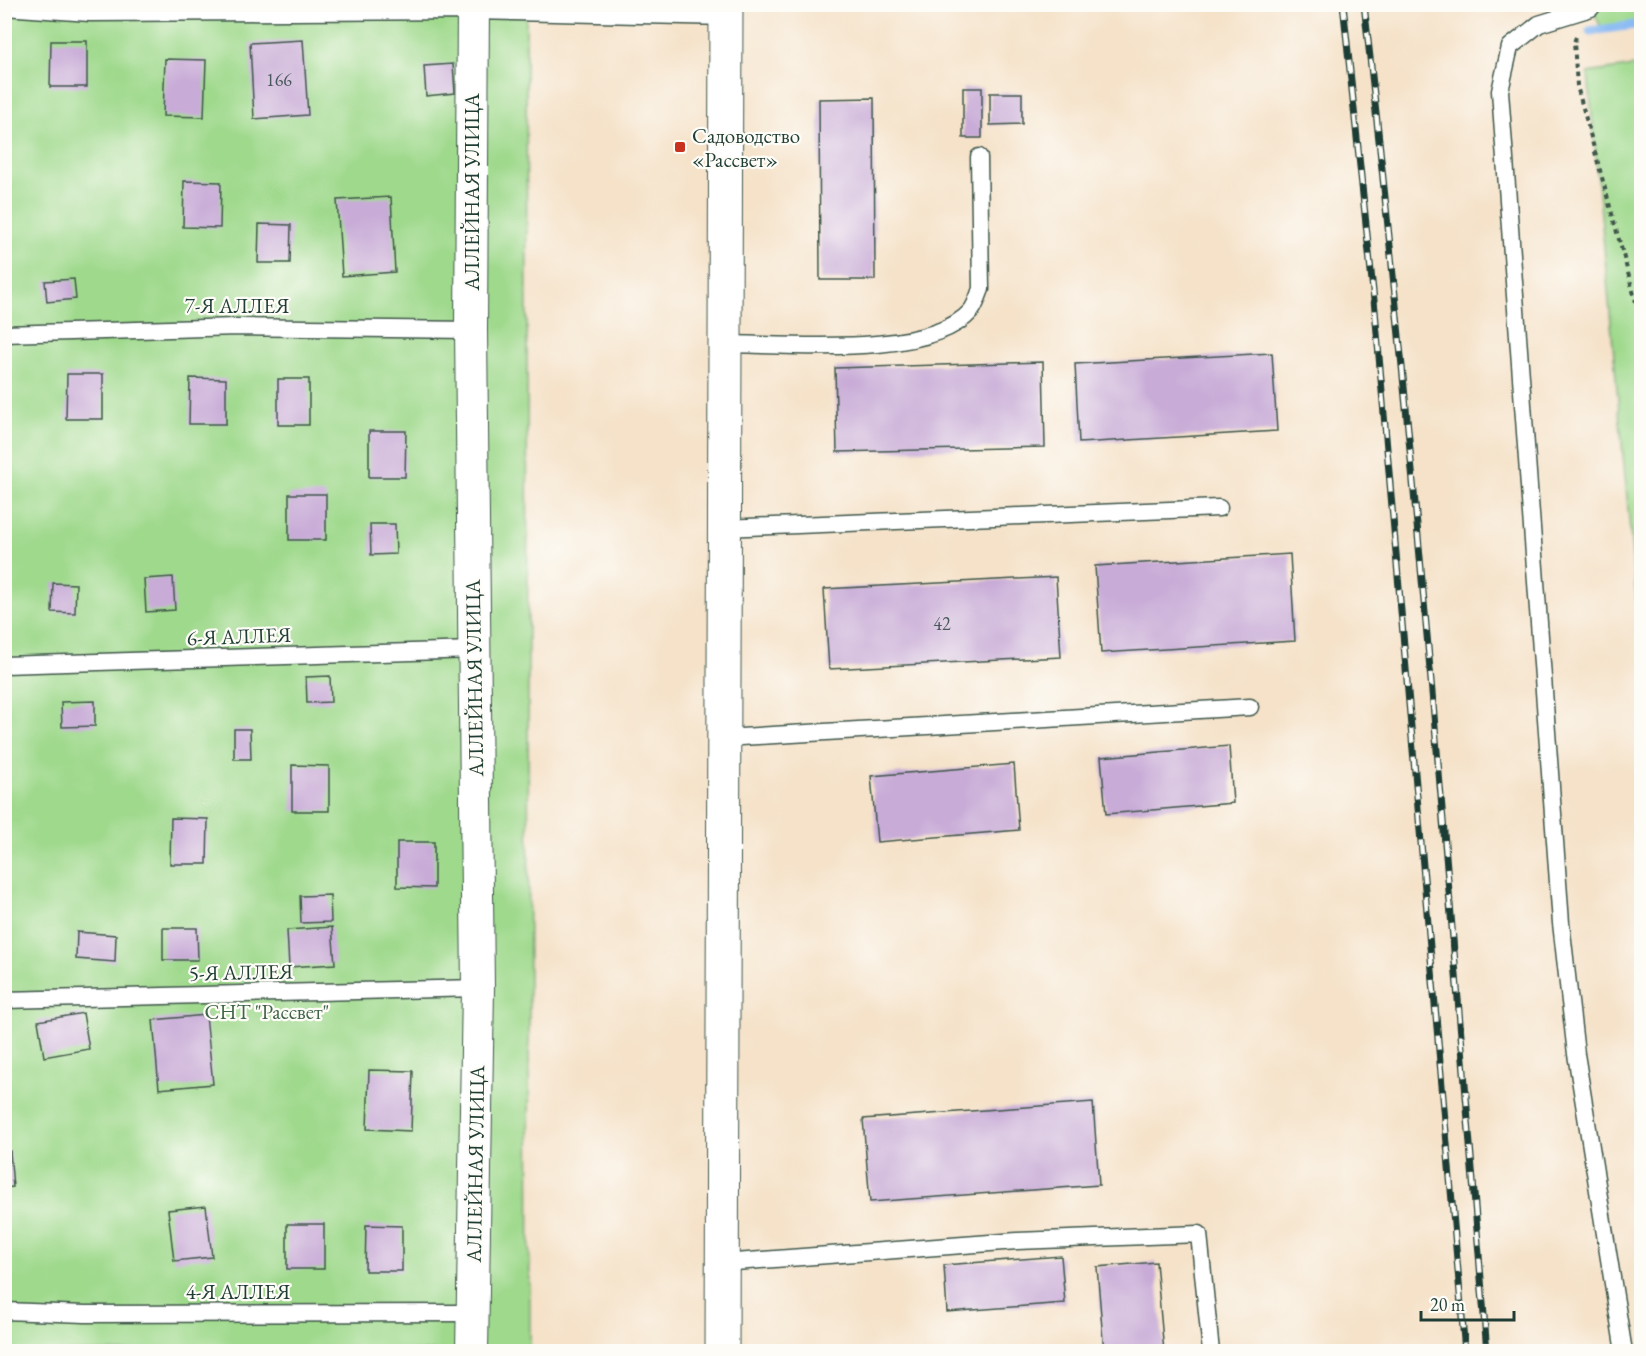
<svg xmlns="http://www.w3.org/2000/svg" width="1646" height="1356" font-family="'EB Garamond',serif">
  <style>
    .green { fill: #9fd98c; stroke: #5f8b60; stroke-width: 1.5 }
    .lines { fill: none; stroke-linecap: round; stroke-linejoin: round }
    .stream { stroke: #87b9f3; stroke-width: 9 }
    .building { fill: #c8abd7 }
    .service-casing { stroke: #3f564a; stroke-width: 19 }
    .minor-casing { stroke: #3f564a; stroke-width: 34 }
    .tertiary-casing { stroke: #3f564a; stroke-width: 35 }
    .path { stroke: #3f564a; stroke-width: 4; stroke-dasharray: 4.5 4.5; stroke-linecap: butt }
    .service { stroke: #fff; stroke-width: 16 }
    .minor { stroke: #fff; stroke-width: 32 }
    .tertiary { stroke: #fff; stroke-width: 33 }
    .rail-casing { stroke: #1f3d34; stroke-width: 7 }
    .rail { stroke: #fdfcf7; stroke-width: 4.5; stroke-dasharray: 14; stroke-linecap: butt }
    .poi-dot { fill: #c8321e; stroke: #fdfcf7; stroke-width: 2 }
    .labels { text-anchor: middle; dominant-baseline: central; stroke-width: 4.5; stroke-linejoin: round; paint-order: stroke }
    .number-label { font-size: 18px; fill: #49585d }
    .poi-label { font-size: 21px; fill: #1f3d34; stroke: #fdfcf7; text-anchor: start }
    .street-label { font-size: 21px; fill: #1f3d34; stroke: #fdfcf7 }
    .park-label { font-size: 21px; fill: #3f644a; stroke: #fdfcf7 }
  </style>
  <rect width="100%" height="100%" fill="#fdfcf7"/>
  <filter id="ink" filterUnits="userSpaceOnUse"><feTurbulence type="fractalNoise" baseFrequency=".0167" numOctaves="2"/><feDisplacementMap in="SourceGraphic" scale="12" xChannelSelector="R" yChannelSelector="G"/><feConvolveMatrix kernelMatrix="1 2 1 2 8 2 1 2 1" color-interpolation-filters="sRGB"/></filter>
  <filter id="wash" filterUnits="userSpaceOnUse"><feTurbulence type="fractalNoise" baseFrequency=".008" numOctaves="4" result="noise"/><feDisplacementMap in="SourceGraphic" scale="24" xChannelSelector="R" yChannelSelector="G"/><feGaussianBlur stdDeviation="1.35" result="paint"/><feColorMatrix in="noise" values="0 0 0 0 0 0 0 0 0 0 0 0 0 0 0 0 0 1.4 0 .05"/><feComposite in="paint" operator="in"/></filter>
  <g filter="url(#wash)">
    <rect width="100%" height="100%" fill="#f5e2c9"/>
    <path class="green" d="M5,5H526L530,1351L5,1352Z
      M1590,5H1641V21L1601,27Z
      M1641,65H1642L1641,650L1588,73Z"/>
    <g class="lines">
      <path class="stream" d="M1590,31L1642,24"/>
    </g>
    <g id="blocks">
      <path class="building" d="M303,40L308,115L254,119L250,43Z
        M51,41H87V87H50Z
        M165,59L206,60L204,117L163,116Z
        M453,64L455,93L426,96L424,66Z
        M963,88H982V138H963Z
        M990,93H1022V124L990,125Z
        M874,98L875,280H820L819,99Z
        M184,181L221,182L220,228L183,227Z
        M391,197L395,272L342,276L337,200Z
        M259,224L291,225L290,263H258Z
        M74,279L76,299L47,302L45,281Z
        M1272,353L1277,431L1079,443L1075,364Z
        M1043,362L1045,447L837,452L835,368Z
        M67,374H103V419H66Z
        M190,378L226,379V424H189Z
        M278,379H309V425H278Z
        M369,431H406L405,477H369Z
        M289,494H326V540H289Z
        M370,524H395L396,554L371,555Z
        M1290,554L1295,641L1101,653L1095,566Z
        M173,577L175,610L146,612L144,579Z
        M1056,577L1061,657L829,669L824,589Z
        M53,583L76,584L75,613L52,612Z
        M330,676L331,702L307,703L306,677Z
        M95,701V726L62,727L61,702Z
        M234,729H250L251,759H234Z
        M1229,746L1233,803L1106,814L1101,757Z
        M1014,764L1019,830L877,842L871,776Z
        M292,765L329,766V811H292Z
        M171,818L208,819L207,864H170Z
        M397,842H434V888L397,887Z
        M330,895L331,922L301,923L300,896Z
        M332,927L335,964L289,967L287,930Z
        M163,928H197L198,960H163Z
        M77,932L116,935L115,962L76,959Z
        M83,1013L89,1049L44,1057L38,1021Z
        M206,1015L213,1084L159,1089L153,1020Z
        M369,1070L413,1071L411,1131L367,1129Z
        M1093,1102L1099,1185L870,1202L863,1119Z
        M10,1151L13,1187L4,1188V1152Z
        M206,1206L212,1257L174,1261L168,1210Z
        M287,1224H324V1269H287Z
        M366,1225L402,1226V1271H365Z
        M1061,1256L1065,1303L947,1312L944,1265Z
        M1156,1262L1164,1352H1104L1097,1267Z"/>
    </g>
  </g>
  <g filter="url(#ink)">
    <use href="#blocks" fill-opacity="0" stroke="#3f564a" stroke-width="1.5"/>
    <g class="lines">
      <g class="service-casing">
        <path id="service" d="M4,7L90,13L473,11L726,17
          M1591,8L1539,24L1510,47L1500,91L1561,923L1576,1054L1624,1352
          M4,334L237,327L471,330
          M724,344C786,344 929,359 971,311C976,305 978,296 981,289L979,157
          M724,528L1219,508
          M4,665L474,650
          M723,738L1250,707
          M4,1000L478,988
          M722,1263L1017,1241L1199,1234L1211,1352
          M4,1311L85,1314L472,1313"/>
      </g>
      <g class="minor-casing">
        <path id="minor" d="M472,1352L478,988L471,330L473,4"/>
      </g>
      <g class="tertiary-casing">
        <path id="tertiary" d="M722,1352L726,4"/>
      </g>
      <path class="path" d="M1576,37L1574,42L1577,86L1642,324"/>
      <use href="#service" class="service"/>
      <use href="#minor" class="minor"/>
      <use href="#tertiary" class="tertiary"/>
      <g class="rail-casing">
        <path id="rail" d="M1343,4L1375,310L1465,1352
          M1364,4C1415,453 1450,902 1487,1352"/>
      </g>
      <use href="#rail" class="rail"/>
    </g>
  </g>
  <rect class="poi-dot" x="674" y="141" width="12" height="12" rx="3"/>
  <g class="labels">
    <g class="number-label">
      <text x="279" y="79">166</text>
      <text x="942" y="623">42</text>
    </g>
    <g class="poi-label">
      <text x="692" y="135">Садоводство<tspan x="692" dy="24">«Рассвет»</tspan></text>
    </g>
    <g class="street-label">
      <text transform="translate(471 192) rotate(-90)">АЛЛЕЙНАЯ УЛИЦА</text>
      <text x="237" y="305">7-Я АЛЛЕЯ</text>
      <text transform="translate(239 636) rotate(-2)">6-Я АЛЛЕЯ</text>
      <text transform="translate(474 678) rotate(-91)">АЛЛЕЙНАЯ УЛИЦА</text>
      <text transform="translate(241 972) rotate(-1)">5-Я АЛЛЕЯ</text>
      <text transform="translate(475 1164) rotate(-89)">АЛЛЕЙНАЯ УЛИЦА</text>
      <text x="238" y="1291">4-Я АЛЛЕЯ</text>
    </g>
    <g class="park-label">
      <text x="267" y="1011">СНТ "Рассвет"</text>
    </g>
  </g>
  <rect width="1646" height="1356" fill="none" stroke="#fdfcf7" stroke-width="24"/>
  <path d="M1421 1311v9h93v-9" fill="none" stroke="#1f3d34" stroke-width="3"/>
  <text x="1430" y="1311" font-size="18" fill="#1f3d34" stroke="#fdfcf7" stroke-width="4.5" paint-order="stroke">20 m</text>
</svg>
